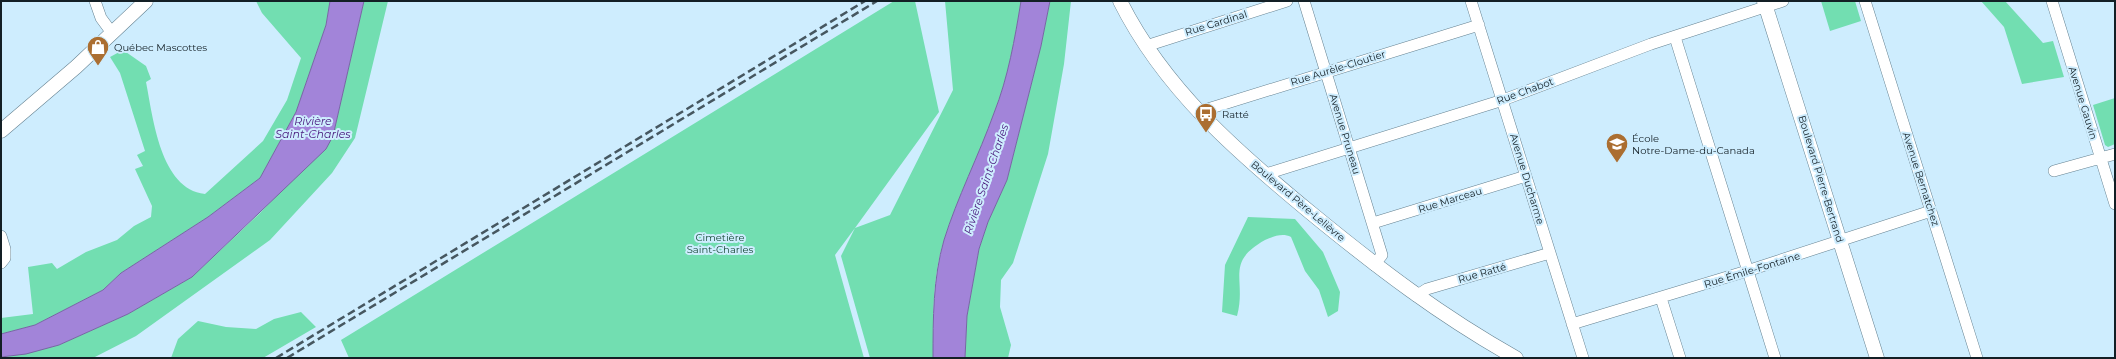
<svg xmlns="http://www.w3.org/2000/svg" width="2116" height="359" font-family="Montserrat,sans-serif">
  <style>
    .green { fill: #72deb1 }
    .water { fill: #a284d9; stroke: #7766a3 }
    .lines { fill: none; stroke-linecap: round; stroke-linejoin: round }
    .minor-casing { stroke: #658291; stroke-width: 12 }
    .major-casing { stroke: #658291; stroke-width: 15 }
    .minor { stroke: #fff; stroke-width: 11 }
    .major { stroke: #fff; stroke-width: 14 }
    .rail { stroke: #465760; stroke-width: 2.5; stroke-dasharray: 8 4; stroke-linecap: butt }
    .labels { text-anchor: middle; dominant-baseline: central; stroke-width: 4; stroke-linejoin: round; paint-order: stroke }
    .street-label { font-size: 10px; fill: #131f25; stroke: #ceedfe }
    .poi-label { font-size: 10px; fill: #131f25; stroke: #ceedfe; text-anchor: start }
    .park-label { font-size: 10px; fill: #174735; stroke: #ceedfe }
    .water-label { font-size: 11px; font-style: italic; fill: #47177b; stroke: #ceedfe }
  </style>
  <rect width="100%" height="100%" fill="#ceedfe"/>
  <path class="green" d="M256,1H330L326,25L296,112L260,178L208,217L121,273L103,290L35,325L1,334V318L33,314L28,267L52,263L57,269L86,252L117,240L134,226L151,217L152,206L135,169L143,166L137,155L145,151L120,73L110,57L123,50L146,66L151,79L146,82C153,117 160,189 205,194L263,141L287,100L301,58L262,13Z
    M364,1H388L355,138L332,173L270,240L136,336L93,358H1L59,345L128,314L192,277L260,213L333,136Z
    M894,1H915L939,112L855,228L890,215L953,90L945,1H1021C1015,38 1008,78 994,113C979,156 957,198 944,240C932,278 933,319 933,358H870L841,256L855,228L835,255L864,358H349L341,340Z
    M1050,1H1071L1064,64L1048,154L1013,263L1001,280L1000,307L1011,345L1008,358H965L967,316L979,249L988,222L1007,180L1041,46Z
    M1821,1H1855L1861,21L1830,31Z
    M1981,1H2005L2043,43L2053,41L2064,77L2022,84L2004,27Z
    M2115,98V144L2108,147L2105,145L2093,105Z
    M1248,217L1295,219L1323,252L1340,292L1338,311L1328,317L1319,290L1305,271L1291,237C1283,233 1274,236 1265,240C1224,263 1247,279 1237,316L1222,312L1225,265Z
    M301,312L316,327L263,358H171L178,339L198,321L226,327L256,329L274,319Z"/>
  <path class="water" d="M330,1H364L333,136L326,149L192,277L128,314L59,345L26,354L1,357V334L35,325L103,290L121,273L208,217L260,178L296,112L326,25Z
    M1021,1H1050L1041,46L1007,180L988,222L979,249L967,316L965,358H933C933,319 933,278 944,240C957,198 979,155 994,113C1008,78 1015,38 1021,1Z"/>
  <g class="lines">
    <g class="minor-casing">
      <path id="minor" d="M95,1L101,18L112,33
        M1304,1L1382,255L1374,265
        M1471,1L1583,358
        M1865,1L1977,358
        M2052,1L2115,204
        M1675,37L1775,358
        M1146,46L1287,1
        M1198,112L1479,25
        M2054,171L2115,154
        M1266,174L1503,100L1651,44L1783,1
        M1373,223L1526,176
        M1,236L5,249V258L1,263
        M1416,296L1427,289L1550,253
        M1661,298L1680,358
        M1572,324L1747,271L1931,211"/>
    </g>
    <g class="major-casing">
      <path id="major" d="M1120,1C1164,89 1237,152 1311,213C1378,268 1441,316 1516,358
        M1764,1L1877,358
        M1,131L76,67L146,1"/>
    </g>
    <use href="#minor" class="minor"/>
    <use href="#major" class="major"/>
    <path class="rail" d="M276,358L865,1
      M287,358L877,1"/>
  </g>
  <defs>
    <g id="shop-pin" transform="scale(1.15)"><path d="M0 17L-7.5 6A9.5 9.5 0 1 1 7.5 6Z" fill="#ab6e31" stroke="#ceedfe"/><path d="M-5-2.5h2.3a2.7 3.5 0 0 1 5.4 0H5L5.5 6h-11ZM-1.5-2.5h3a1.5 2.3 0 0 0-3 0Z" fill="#fff"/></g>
    <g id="bus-pin" transform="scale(1.15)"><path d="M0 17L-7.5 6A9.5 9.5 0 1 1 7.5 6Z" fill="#ab6e31" stroke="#ceedfe"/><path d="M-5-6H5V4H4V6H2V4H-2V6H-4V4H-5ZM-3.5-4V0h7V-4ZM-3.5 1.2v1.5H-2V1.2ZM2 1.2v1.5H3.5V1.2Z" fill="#fff"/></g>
    <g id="school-pin" transform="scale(1.15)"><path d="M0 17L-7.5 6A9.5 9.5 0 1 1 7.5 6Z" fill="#ab6e31" stroke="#ceedfe"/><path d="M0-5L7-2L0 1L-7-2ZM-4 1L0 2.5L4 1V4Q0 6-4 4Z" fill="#fff"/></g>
  </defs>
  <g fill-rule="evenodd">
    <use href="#shop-pin" x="98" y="47"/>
    <use href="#bus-pin" x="1206" y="114"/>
    <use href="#school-pin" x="1617" y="144"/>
  </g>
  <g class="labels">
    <g class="street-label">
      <text transform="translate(1216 23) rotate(-17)">Rue Cardinal</text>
      <text transform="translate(1338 68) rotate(-17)">Rue Aurèle-Cloutier</text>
      <text transform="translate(1525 91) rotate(-20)">Rue Chabot</text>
      <text transform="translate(2083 103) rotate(73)">Avenue Gauvin</text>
      <text transform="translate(1345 134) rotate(73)">Avenue Pruneau</text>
      <text transform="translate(1527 179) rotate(73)">Avenue Ducharme</text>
      <text transform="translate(1821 179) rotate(73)">Boulevard Pierre-Bertrand</text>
      <text transform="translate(1921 179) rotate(72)">Avenue Bernatchez</text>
      <text transform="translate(1450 200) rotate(-17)">Rue Marceau</text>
      <text transform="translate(1298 201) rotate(40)">Boulevard Père-Lelièvre</text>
      <text transform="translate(1752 270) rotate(-17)">Rue Émile-Fontaine</text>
      <text transform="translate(1482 273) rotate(-16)">Rue Ratté</text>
    </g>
    <g class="poi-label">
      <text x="114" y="47">Québec Mascottes</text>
      <text x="1222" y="114">Ratté</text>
      <text x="1632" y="138">École<tspan x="1632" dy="12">Notre-Dame-du-Canada</tspan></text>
    </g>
    <g class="park-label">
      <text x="720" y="237">Cimetière<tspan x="720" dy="12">Saint-Charles</tspan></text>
    </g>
    <g class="water-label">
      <text x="313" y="121">Rivière<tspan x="313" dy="13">Saint-Charles</tspan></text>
      <text transform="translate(986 179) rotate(-71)">Rivière Saint-Charles</text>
    </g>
  </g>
  <rect width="2116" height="359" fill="none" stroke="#131f25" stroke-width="4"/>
</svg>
